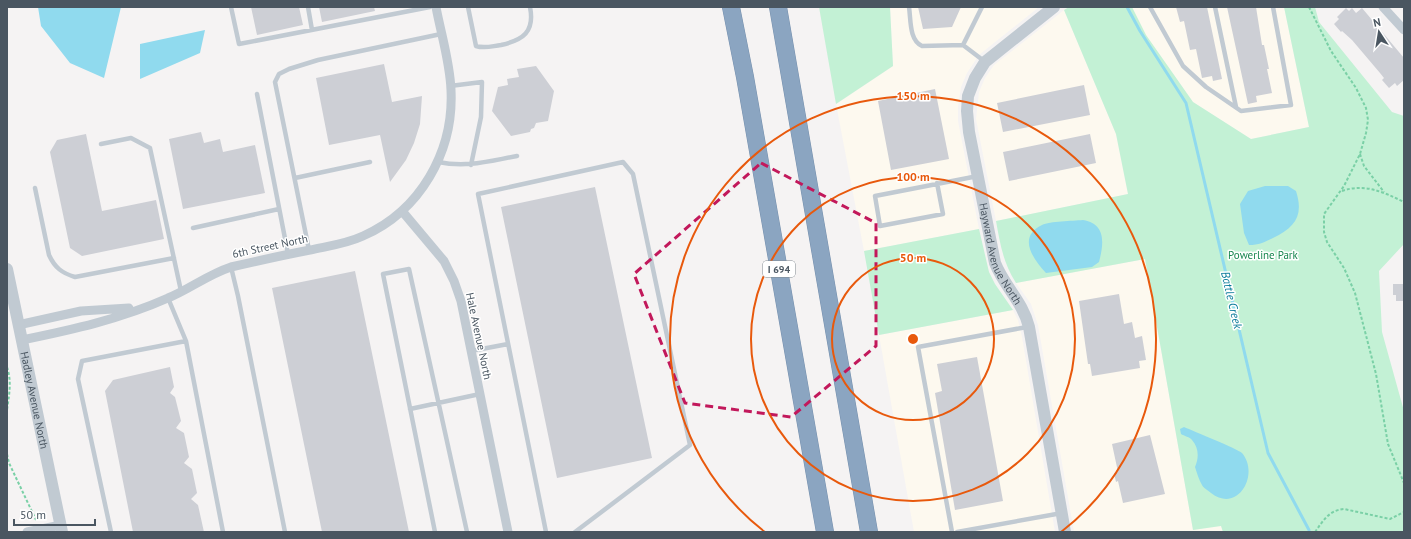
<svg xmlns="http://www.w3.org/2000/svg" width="1411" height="539" font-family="'PT Sans',sans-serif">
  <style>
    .commercial { fill: #fdf9ef }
    .green { fill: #c3f1d5 }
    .water { fill: #90daee }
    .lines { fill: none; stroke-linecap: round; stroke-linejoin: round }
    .stream { stroke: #90daee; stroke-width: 3 }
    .building { fill: #cdcfd5 }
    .motorway-casing { stroke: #7690ad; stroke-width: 18 }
    .path { stroke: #7ad0a6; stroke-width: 2; stroke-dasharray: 3 2; stroke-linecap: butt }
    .service { stroke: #c1cad2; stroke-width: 4.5 }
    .minor { stroke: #c1cad2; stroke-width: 9 }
    .tertiary { stroke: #c1cad2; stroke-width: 12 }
    .motorway { stroke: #8ba5c1; stroke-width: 17 }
    .marked { fill: none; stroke: #c2185b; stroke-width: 3; stroke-dasharray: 8 5; stroke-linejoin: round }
    .ring { fill: none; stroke: #e8590c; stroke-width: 2 }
    .labels { text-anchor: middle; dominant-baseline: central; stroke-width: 3; stroke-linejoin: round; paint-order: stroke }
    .shield { fill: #fff; stroke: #808990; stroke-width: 1 }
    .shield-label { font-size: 10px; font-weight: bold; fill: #4a5661 }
    .street-label { font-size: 11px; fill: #4a5661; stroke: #fff }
    .park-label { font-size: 11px; fill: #17864f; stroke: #fff }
    .water-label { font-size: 12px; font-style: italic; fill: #0c7c9b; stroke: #fff }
    .centre { fill: #e8590c; stroke: #fff; stroke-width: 2 }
    .ring-label { font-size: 12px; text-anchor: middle; font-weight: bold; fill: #e8590c; stroke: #fff; stroke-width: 3; stroke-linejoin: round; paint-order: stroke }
  </style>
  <rect width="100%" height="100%" fill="#f5f3f3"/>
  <path class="commercial" d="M890,7H1039L979,55L967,73L961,87L958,107V121L979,229L864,251L836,104L893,66Z
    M1132,7H1284L1309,127L1251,139L1193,102L1146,35Z
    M1064,10L1116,134L1128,194L996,221L976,119L979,92L985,78L994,65Z
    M1145,259L1193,530L1221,525L1223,532H1074L1038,325L1031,304L1016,283Z
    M1013,310L1018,320L1022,337L1055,532H914L879,335Z"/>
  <path class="green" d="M819,7H890L893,66L836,104Z
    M1069,7H1132L1146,35L1193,102L1251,139L1309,127L1284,7H1315L1319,22L1392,112L1404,116V244L1379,271L1382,332L1404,411V532H1223L1221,526L1193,530L1145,259L1016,283C1003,263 1000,243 996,221L1128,194L1116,134L1064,10Z
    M979,229L989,272L995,284L1013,310L879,335L864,251Z"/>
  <path class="water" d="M38,7H121L104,78L70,63L41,26Z
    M205,30L200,53L140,79V44Z
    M1265,186H1288L1296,191C1304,216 1295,227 1273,238C1265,242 1259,245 1249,245L1244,233L1240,204L1248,191Z
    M1083,220C1106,224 1104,243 1099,262L1092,267L1046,273C1033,259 1017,237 1042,225C1050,221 1072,221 1083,220Z
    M1184,427C1193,431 1238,449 1242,453C1260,474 1238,514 1211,493C1208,490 1203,488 1202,485C1199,480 1197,473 1195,467C1199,458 1199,448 1192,440C1190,437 1184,436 1181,434L1180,429Z"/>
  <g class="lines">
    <path class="stream" d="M1127,7L1140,31L1186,103L1268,453L1309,530"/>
  </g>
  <path class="building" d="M251,7H299L303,25L257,35Z
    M319,7H374L375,11L322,22Z
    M918,7H961L952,27L923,29Z
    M1176,7H1207L1222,79L1213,81L1212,76L1202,78L1196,49L1190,50L1184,21L1180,22Z
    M1227,7H1256L1262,45H1264L1269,69H1267L1272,93L1256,96L1257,102L1248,104Z
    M1346,8L1349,11L1352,8L1356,13L1362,8L1404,58V80L1397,86L1395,83L1389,88L1382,80L1384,78L1380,73L1352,40L1342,31L1341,32L1334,24L1339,19L1337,17Z
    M384,64L392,102L422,96L420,124L414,143L406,160L390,182L380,135L329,145L316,78Z
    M536,66L554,91L548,121L536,123L534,128L531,129L530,132L511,136L492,111L498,87L508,85L507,79L519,77L517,69Z
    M1084,85L1090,115L1003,132L997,103Z
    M935,89L949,159L891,170L878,101Z
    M201,132L204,143L220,139L223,152L255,145L265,193L183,209L169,139Z
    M86,134L102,211L156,200L164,239L82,256L70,248L50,152L57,140Z
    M1090,134L1096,163L1009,181L1003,152Z
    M595,187L652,458L557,478L501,207Z
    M355,271L409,532H322L272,288Z
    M1393,284H1404V301H1396V295H1393Z
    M1119,294L1124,324L1132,322L1135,338L1142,336L1146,360L1139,361L1140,368L1092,376L1090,364H1088L1079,301Z
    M977,357L1003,501L955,510L935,393L942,391L937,364Z
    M170,367L174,387L170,393L175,397L181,421L176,428L184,433L189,457L184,463L192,469L197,493L191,499L198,505L204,532H133L105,391L113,380Z
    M1150,435L1165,494L1123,503L1118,481L1116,482L1114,473L1118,472L1112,444Z"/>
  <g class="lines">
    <g class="motorway-casing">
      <path id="motorway" d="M731,7L745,77L825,532
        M778,7L869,532"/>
    </g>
    <path class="path" d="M1309,7L1331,51L1356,88L1366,108L1368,120L1366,133L1360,154L1344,186L1324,214V232L1327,242L1344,268L1355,293L1376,374L1388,444L1404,483
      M1360,154L1364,166L1384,192
      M1342,191C1365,183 1383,192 1404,202
      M7,367C12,382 9,395 7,410
      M7,454L9,463L36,520
      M1315,532C1323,521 1329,510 1344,509L1390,519L1404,512"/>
    <path class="service" d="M231,7L239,44L430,7
      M308,7L312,30
      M468,7L476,46C485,49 492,46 501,45C523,40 535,32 530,7
      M909,7C911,20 909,40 922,46L963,45L984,61
      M1150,7L1183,66L1206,87L1241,111L1291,105L1273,7
      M1215,7L1236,107
      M963,45L982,7
      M450,86L482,82L481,117L471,165
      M257,94L288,254
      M101,144L131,138L150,148L181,291
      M438,162C467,168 489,161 517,156
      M295,178L370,162
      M937,183L943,214L880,226L875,196L978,176
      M35,188L49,255C55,268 62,273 75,277L174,258
      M193,228L279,209
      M309,250L275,82L279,74L289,69L318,60L441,34
      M231,267L238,296L285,532
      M168,298L186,341L223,532
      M471,351L508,344
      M410,409L480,394
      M111,532L78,379L82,361L186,341
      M435,532L383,274L409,269L467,532
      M546,532L478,194L623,162L633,174L690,445L575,532
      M952,532L918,347L1027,327
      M957,532L1062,513"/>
    <path class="minor" d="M1383,7L1404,30
      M402,211L444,261L454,281L461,301L508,532
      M18,325L81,311L129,308
      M22,340C71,330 121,319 168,298C190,289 207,275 231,267C257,261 284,255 310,250C328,246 346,244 363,236C420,211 454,152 451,90C450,62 441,34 436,7
      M27,532L61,525"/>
    <g class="tertiary">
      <path id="s1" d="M1054,7L985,62L975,78L968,96L967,111L969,132L995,263C1004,286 1023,302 1029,327L1065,532"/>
      <path id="s2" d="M7,269L62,532"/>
    </g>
    <use href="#motorway" class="motorway"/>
  </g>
  <path class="marked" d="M761,163L876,223V346L791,417L685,403L634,274Z"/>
  <g class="ring">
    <circle cx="913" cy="339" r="81"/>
    <circle cx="913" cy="339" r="162"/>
    <path d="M765 532A243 243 0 1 1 1061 532"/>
  </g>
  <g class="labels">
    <rect class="shield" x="763" y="261" width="32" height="16" rx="3"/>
    <g class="shield-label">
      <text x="779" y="269">I 694</text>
    </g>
    <g class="street-label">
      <text transform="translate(270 246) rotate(-12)">6th Street North</text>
      <text stroke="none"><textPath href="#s1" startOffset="289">Hayward Avenue North</textPath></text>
      <text transform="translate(479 336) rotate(78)">Hale Avenue North</text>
      <text stroke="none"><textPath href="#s2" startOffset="134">Hadley Avenue North</textPath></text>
    </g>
    <g class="park-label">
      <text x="1263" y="255">Powerline Park</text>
    </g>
    <g class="water-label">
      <text transform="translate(1232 300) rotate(77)">Battle Creek</text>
    </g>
  </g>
  <circle cx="913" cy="339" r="6" class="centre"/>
  <g class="ring-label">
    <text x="913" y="100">150 m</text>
    <text x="913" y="181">100 m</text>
    <text x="913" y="262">50 m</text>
  </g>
  <rect width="1411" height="539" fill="none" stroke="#4a5661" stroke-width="16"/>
  <g transform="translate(1379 32) rotate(348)" stroke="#ffffff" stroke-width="3" paint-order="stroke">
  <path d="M0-3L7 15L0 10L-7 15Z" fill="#4a5661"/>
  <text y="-6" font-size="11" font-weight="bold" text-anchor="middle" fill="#4a5661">N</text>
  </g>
  <path d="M14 519v6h81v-6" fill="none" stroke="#4a5661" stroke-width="2"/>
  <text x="20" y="519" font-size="12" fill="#4a5661" stroke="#ffffff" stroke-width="3" paint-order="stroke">50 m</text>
</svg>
